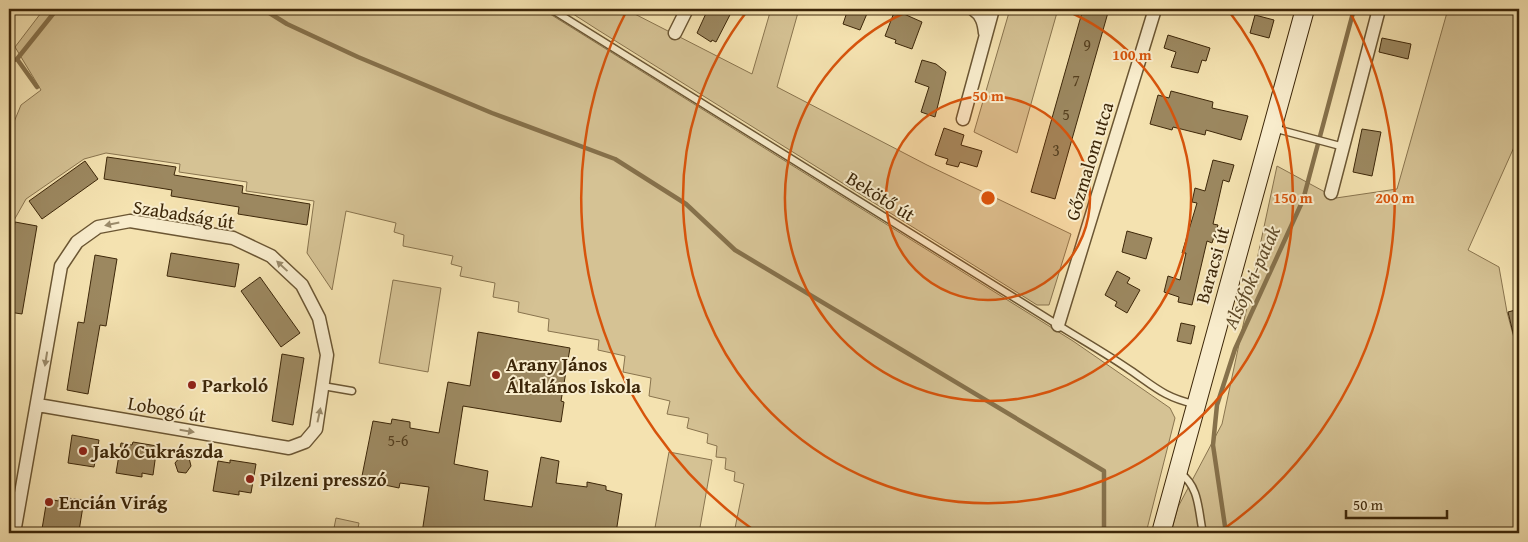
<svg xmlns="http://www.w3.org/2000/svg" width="1528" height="542" font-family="'Gentium Book Plus',serif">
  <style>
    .green { fill: #d5c294; stroke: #89744e }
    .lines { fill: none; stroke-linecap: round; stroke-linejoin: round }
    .stream { stroke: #86714b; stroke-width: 4.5 }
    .building { fill: #9c8860; stroke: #3d2709 }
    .lane-casing { stroke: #6b5633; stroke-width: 9 }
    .street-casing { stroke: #6b5633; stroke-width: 15 }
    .secondary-casing { stroke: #3d2709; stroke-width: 20 }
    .lane { stroke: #f8eccc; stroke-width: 6 }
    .street { stroke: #f8eccc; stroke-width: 12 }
    .secondary { stroke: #f8eccc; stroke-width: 18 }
    .oneway { fill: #9a8a6a }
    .ring { fill: none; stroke: #d7540c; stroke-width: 2.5 }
    .poi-dot { fill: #8f2418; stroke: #f8eccc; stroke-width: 2 }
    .labels { text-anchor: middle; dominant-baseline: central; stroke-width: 4; stroke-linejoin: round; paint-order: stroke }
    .number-label { font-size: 16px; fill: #553f1f }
    .street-label { font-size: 19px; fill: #3d2709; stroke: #f8eccc }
    .poi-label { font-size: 19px; font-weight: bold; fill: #3d2709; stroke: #f8eccc; text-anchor: start }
    .water-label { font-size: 20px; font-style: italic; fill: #614c2a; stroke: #f8eccc }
    .centre { fill: #d7540c; stroke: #f8eccc; stroke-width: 2.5 }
    .ring-label { font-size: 15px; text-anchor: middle; font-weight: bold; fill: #d7540c; stroke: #f8eccc; stroke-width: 4; stroke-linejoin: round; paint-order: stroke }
  </style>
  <rect width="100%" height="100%" fill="#f4e2b0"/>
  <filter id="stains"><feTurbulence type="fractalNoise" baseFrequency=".004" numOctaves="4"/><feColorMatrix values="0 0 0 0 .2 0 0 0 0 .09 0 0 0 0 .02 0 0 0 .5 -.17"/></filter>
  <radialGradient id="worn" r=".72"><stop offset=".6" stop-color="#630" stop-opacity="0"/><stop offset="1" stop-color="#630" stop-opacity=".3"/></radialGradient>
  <path class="green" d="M44,9H542L1073,341L1170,408L1175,418L1146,533H734L744,484L734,481L735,472L725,469L726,458L716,457L717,446L707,443L708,434L687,428L689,418L667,414L670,401L649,396L651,378L623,372L625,356L598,350L599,340L548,331L549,319L518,312L519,302L493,297L495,283L460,276L462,267L451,264L453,256L403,246L404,235L394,232L396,223L346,211L332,290L307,253L314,201L246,191L247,182L179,172L180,164L106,153L84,159L26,199L13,222L9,247V134L21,105L41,90L15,47Z
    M572,9H625L752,74L771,9H799L777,87L927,165L1071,234L1049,305H1037L1026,298L598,30L570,12Z
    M1010,9H1058L1017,153L974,132Z
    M1448,9H1519V136L1468,250L1499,267L1507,312L1519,357V533H1171L1178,507L1222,424L1277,166L1336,198L1397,189Z
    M393,280L441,288L428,372L379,363Z
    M669,452L712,460L699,533H654Z
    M336,518L359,523L357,533H333Z"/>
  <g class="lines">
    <path class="stream" d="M263,9L287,24L358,57L492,113L615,159L686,204L735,250L1104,471V533
      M17,59L37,87
      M9,62L17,59L57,9
      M1226,533L1213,445L1217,405L1235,349L1303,200L1354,9"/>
  </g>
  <path class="building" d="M708,9H733L716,42L712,40L711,42L697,33Z
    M848,9H869L860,30L843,24Z
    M1083,9H1109L1055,199L1031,192Z
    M895,10L922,22L912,49L895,43L896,40L885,36Z
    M1255,15L1274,20L1269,38L1250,33Z
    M1168,35L1210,48L1206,61L1202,60L1198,73L1171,67L1176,52L1164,48Z
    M1382,38L1411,44L1408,59L1379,52Z
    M922,60L936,64L946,72L935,117L921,112L929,87L915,82Z
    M1171,91L1213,102L1212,108L1248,116L1241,140L1206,130L1205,135L1173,127L1172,130L1150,124L1158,95L1169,98Z
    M944,128L964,135L961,145L982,151L977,167L960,162L958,167L946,164L948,159L935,155Z
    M1362,129L1381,132L1372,176L1353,172Z
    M107,157L176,167L174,175L243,186L242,193L310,204L307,225L238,214L239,207L171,196L172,190L104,179Z
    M1213,160L1234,165L1229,182L1223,180L1213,224L1218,225L1212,243L1207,241L1192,305L1178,302L1179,297L1164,292L1168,276L1180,280L1186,253H1182L1197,203L1192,202L1195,188L1205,191Z
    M85,161L98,179L42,219L29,201Z
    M15,222L37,226L22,314L9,312V262Z
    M1127,231L1152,238L1146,259L1122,252Z
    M171,253L239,264L235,287L167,276Z
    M95,255L117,259L106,326L100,325L88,394L67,390L78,322L84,323Z
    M1117,271L1130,278L1127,283L1140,290L1127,313L1115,306L1117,302L1105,295Z
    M260,277L300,333L281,347L241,291Z
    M1519,309V341H1515L1508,312Z
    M1181,323L1195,326L1191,344L1177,341Z
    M478,332L570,348L561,401L564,402L561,422L463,406L454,464L488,471L484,500L532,507L541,457L559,461L556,483L587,487V482L606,486V490L622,494L616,533H499L479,530L478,533H422L429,487L400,483L399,488L380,484L381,479L362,476L373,421L391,424L392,419L410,422V428L439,433L448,382L470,386Z
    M282,354L304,358L293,425L272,421Z
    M72,435L99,440L94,467L68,463Z
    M133,442L157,446L153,475L142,473V477L116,473L121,443L132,445Z
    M180,457L189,458L191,466L186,473L178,472L175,463Z
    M230,460L256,464L251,493L239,491V495L213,491L218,461L230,463Z
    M59,497L84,500L79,531L68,530V533L42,529L47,499L59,501Z"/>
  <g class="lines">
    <g class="lane-casing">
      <path id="lane" d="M551,9L1058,325C1082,340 1107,354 1130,370C1155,387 1164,397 1194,404
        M1273,128L1344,147
        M323,386L352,391
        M1180,473C1200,487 1198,511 1203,533"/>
    </g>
    <g class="street-casing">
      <path id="street" d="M973,9C982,15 984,23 985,33
        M675,33L687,9
        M963,119L993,9
        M1331,193L1379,9
        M1058,325L1155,9
        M14,533L61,266L77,242L98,227L130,221L233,238L271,256L302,285L319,318L327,355L316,429L305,442L289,448L38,405"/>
    </g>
    <g class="secondary-casing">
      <path id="secondary" d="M1161,533L1305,9"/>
    </g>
    <use href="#lane" class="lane"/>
    <use href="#street" class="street"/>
    <use href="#secondary" class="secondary"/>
  </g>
  <defs><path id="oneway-solid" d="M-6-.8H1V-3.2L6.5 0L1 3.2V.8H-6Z" transform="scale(1.25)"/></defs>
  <g class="oneway">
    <use href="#oneway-solid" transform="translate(112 224) rotate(168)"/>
    <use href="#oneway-solid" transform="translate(282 266) rotate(-137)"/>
    <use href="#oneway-solid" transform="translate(46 359) rotate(99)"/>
    <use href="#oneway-solid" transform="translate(319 415) rotate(-78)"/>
    <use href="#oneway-solid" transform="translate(187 431) rotate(9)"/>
  </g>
  <circle cx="988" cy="198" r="102" fill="#d7540c" fill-opacity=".12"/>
  <g class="ring">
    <circle cx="988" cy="198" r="102"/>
    <path d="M1062 9A203 203 0 1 1 914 9"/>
    <path d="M1228 10A305 305 0 1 1 748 10"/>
    <path d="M755 531A407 407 0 0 1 627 10M1349 10A407 407 0 0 1 1221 531"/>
  </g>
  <g class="poi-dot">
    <circle cx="496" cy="375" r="5"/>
    <circle cx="192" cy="385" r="5"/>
    <circle cx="83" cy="451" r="5"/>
    <circle cx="250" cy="479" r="5"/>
    <circle cx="49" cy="502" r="5"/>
  </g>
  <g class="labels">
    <g class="number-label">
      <text x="1087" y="45">9</text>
      <text x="1076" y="80">7</text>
      <text x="1066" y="114">5</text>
      <text x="1056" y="150">3</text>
      <text x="398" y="440">5-6</text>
    </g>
    <g class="street-label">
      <text transform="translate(1089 161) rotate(-73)">Gőzmalom utca</text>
      <text transform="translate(881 196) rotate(32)">Bekötő út</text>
      <text transform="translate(184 214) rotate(9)">Szabadság út</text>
      <text transform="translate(1212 265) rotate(-74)">Baracsi út</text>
      <text transform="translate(167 409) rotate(10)">Lobogó út</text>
    </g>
    <g class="poi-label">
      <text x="506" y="364">Arany János<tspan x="506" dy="22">Általános Iskola</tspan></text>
      <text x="202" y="385">Parkoló</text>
      <text x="93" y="451">Jakó Cukrászda</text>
      <text x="260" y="479">Pilzeni presszó</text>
      <text x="59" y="502">Encián Virág</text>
    </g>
    <g class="water-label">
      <text transform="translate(1251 277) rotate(-66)">Alsófoki-patak</text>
    </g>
  </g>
  <circle cx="988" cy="198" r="8" class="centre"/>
  <g class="ring-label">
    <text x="1132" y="60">100 m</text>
    <text x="988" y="101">50 m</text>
    <text x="1293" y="203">150 m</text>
    <text x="1395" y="203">200 m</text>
  </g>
  <rect width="1528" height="542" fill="none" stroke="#f4e2b0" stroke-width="30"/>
  <rect x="10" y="10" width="1508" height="522" fill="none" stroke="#3d2709" stroke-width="2.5"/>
  <rect x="15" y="15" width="1498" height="512" fill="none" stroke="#3d2709"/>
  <path d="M1346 510v8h101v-8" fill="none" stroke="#3d2709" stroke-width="2.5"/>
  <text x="1353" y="510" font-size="15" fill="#3d2709" stroke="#f8eccc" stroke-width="4" paint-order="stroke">50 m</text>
  <rect width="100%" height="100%" filter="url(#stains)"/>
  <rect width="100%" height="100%" fill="url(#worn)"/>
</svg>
